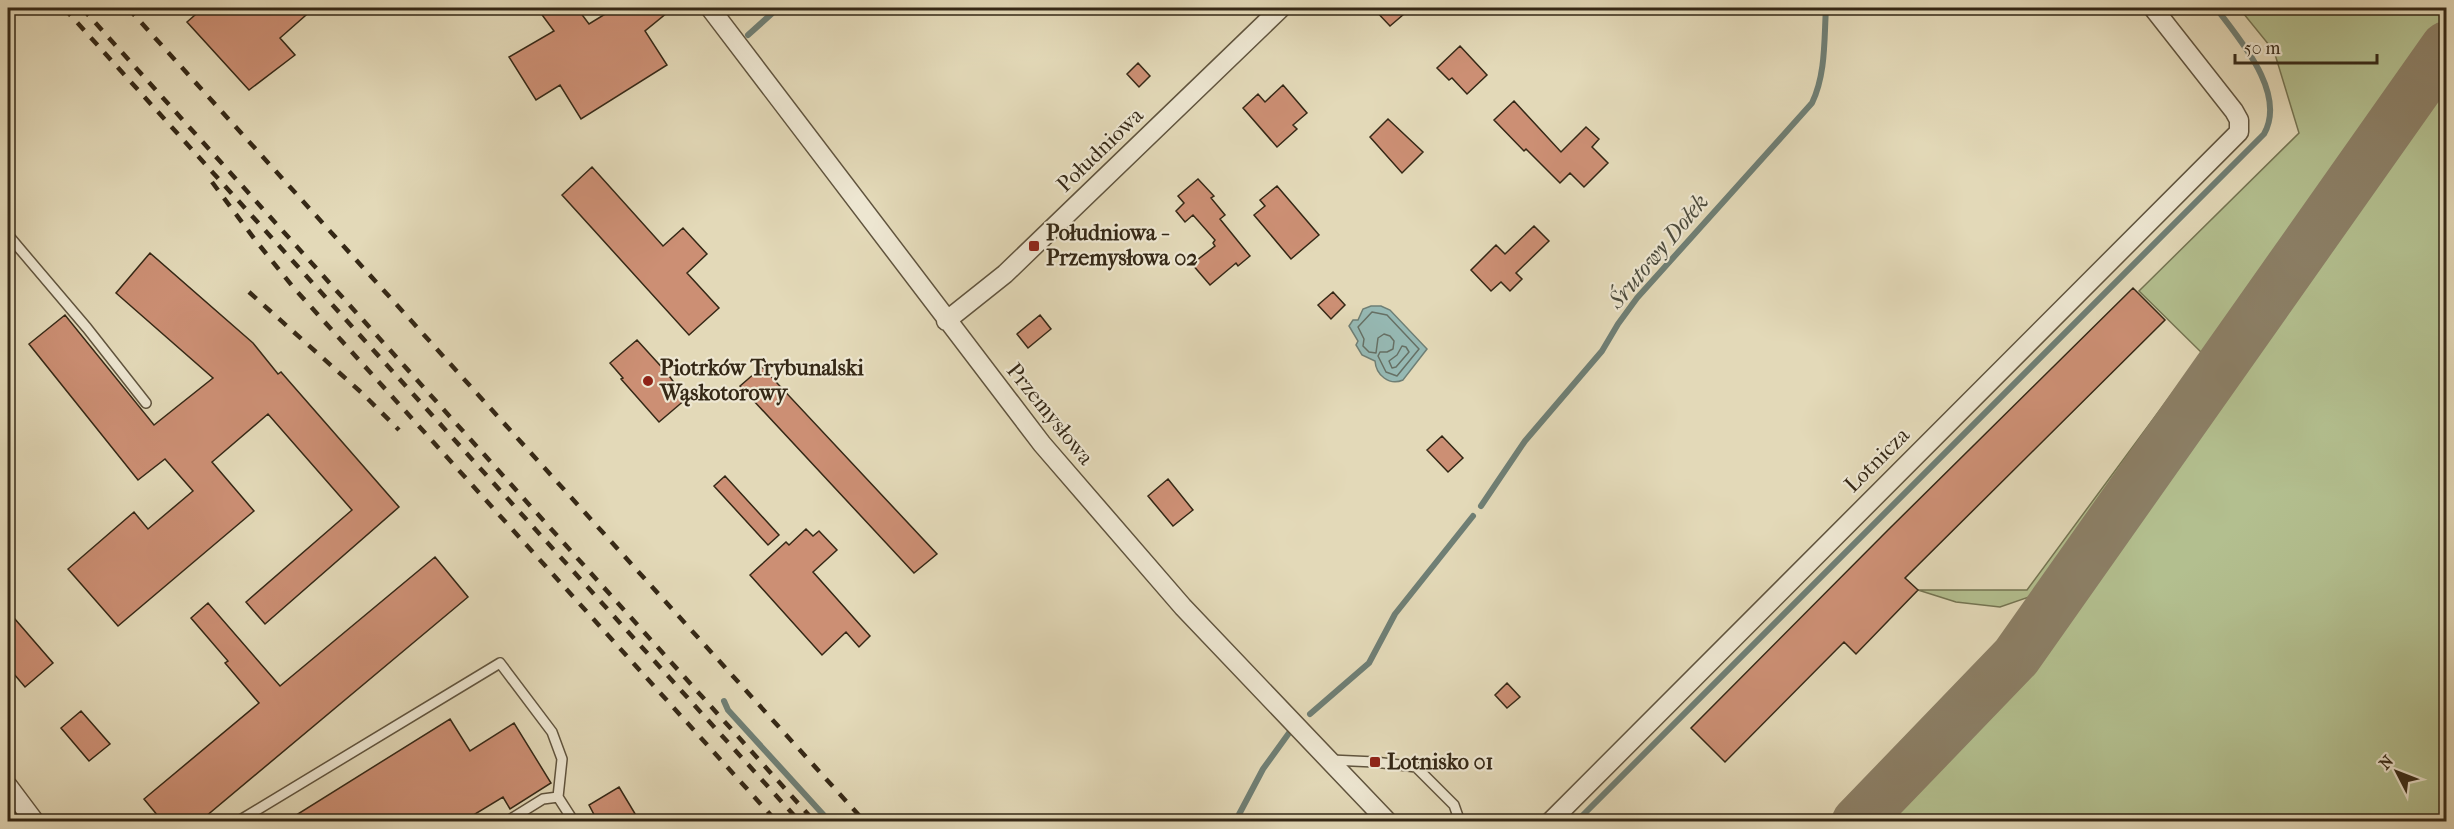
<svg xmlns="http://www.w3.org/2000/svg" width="2454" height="829" font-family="'IM FELL French Canon',serif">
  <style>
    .green { fill: #b3bf8f; stroke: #747452; stroke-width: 1.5 }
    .water { fill: #96b9b4; stroke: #6f7f75; stroke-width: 1.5 }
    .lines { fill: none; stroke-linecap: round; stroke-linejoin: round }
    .shore { stroke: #667065; stroke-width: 1.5 }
    .stream { stroke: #6f7f75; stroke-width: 6 }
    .taxiway { stroke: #8c8067; stroke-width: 51 }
    .building { fill: #cc8f74; stroke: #352816; stroke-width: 1.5 }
    .lane-casing { stroke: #60543e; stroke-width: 12 }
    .street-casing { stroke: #60543e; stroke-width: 21 }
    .lane { stroke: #ede6d1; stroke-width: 9 }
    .street { stroke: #ede6d1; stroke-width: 18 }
    .rail { stroke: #352816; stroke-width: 4.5; stroke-dasharray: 10 10; stroke-linecap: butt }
    .poi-dot { fill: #8f2418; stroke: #ede6d1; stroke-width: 2 }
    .labels { text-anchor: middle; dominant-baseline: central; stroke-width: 4.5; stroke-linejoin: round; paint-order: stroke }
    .street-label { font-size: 22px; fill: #352816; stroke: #ede6d1 }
    .poi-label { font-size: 22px; font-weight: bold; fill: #352816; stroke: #ede6d1; text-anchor: start }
    .water-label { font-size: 24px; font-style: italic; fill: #4d4c3e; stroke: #ede6d1 }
  </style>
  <rect width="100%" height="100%" fill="#e3d9b8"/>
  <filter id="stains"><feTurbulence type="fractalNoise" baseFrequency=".00333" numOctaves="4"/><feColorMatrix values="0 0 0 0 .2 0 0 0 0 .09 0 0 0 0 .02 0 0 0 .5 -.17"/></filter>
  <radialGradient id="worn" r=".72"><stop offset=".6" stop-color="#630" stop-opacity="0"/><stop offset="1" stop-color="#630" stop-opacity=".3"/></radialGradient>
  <path class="green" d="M2239,8H2446V14L2272,262L2049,590L2000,607L1956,602L1918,590H2027L2202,353L2139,291L2299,133L2274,51Z
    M2446,64V821H1871L1993,698L2023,664Z"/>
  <path class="water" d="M1371,306H1381L1390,310L1427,349L1403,380C1389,386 1376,375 1375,361L1362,355L1356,345L1358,341L1349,326L1353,320H1358L1363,309Z"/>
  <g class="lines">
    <path class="shore" d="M1372,312L1387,315L1419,349L1397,376L1386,372L1378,356L1380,352H1387L1393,349L1394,341L1390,336L1384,334L1378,338L1376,353L1369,352L1363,346L1364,339L1358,327Z
      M1402,346L1406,347L1409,352L1396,367L1392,368L1389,361L1397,355Z"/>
    <path class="stream" d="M748,35L778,8
      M1481,506L1525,441L1602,351L1618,324L1637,298L1812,103C1826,74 1824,39 1826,8
      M724,701L728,710L830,822
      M1310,714L1369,663L1395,614L1473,516
      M1235,822L1263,769L1289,733
      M1576,822L2264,134C2287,93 2240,40 2216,8"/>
    <path class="taxiway" d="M1857,822L2016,657L2446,47"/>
  </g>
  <path class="building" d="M203,8H314L280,38L295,55L249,90L187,22Z
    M537,8H577L589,24L615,8H673L645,31L667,65L581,119L560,85L536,100L509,57L554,31Z
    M1373,8H1411L1390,26Z
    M1460,46L1487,75L1467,94L1452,78L1449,80L1437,68Z
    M1138,63L1150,76L1139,87L1127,74Z
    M1283,85L1307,113L1293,125L1297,129L1277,147L1243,108L1258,94L1265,102Z
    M1514,101L1561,152L1586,127L1599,139L1592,147L1608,163L1584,187L1570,173L1560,183L1526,149L1524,151L1494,120Z
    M1388,119L1423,152L1402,173L1370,137Z
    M592,167L663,246L683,228L707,254L687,273L719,308L689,335L562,195Z
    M1198,179L1214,196L1211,198L1225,215L1220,219L1250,256L1238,266L1236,263L1210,285L1192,264L1215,246L1213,243L1215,240L1193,215L1185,222L1176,211L1184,203L1178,196Z
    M1277,186L1319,235L1291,259L1254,215L1265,206L1260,200Z
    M1534,226L1549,241L1516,273L1522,279L1510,291L1501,282L1491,291L1471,270L1496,245L1505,254Z
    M150,253L253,343L278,374L281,372L399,507L265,624L246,602L352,510L268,414L212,462L254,511L118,626L68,569L134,512L148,529L193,491L165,459L138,480L29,344L65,315L154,425L213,378L116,293Z
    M2133,288L2165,320L1905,578L1918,590L1856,654L1844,642L1725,762L1691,728L1888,530Z
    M1333,292L1345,305L1331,319L1318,305Z
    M1040,315L1051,329L1028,348L1017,334Z
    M637,340L667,373L686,399L659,422L621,379L623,378L610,363Z
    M762,367L937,554L914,573L740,386Z
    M1442,436L1463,458L1448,472L1427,450Z
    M725,476L779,535L768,545L714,486Z
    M1168,479L1193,510L1173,526L1148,496Z
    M806,529L813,536L819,531L837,550L813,572L870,636L859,647L846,632L822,655L750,575L786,542L789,545Z
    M435,557L468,597L199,822H163L144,799L259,703L225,663L228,661L191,618L208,603L280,686Z
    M8,611L53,663L25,687L8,667Z
    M1507,683L1520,697L1507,708L1495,695Z
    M81,711L110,744L89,761L61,728Z
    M450,719L470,751L514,723L551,783L510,809L503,797L462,822H285Z
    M619,787L640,822H598L589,805Z"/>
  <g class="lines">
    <g class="lane-casing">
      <path id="lane" d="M8,235L87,328L146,403
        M1331,760L1375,762L1416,767L1454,805L1460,822
        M237,822L500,663L552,732L562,759L558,797L574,822
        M506,822L543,799L558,797"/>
    </g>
    <g class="street-casing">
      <path id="street" d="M710,8L1042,444L1183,607L1388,822
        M946,321L1005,274L1281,8
        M8,786L35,822
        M1550,822L2239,132V120L2234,111L2153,8"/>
    </g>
    <use href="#lane" class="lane"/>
    <use href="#street" class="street"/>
    <path class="rail" d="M64,8L800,822
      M82,8L815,822
      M128,8L865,822
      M212,182L256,241L293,287L777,822
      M249,292L363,394L399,430"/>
  </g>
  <g class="poi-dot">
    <rect x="1028" y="240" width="12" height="12" rx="3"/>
    <circle cx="648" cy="381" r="6"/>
    <rect x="1369" y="756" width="12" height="12" rx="3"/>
  </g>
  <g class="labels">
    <g class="street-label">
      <text transform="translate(1100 150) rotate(-44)">Południowa</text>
      <text transform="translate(1050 414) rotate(51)">Przemysłowa</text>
      <text transform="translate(1877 460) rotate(-45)">Lotnicza</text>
    </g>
    <g class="poi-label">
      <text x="1046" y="233">Południowa -<tspan x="1046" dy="25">Przemysłowa 02</tspan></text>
      <text x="660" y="368">Piotrków Trybunalski<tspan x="660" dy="25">Wąskotorowy</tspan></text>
      <text x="1387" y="762">Lotnisko 01</text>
    </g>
    <g class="water-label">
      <text transform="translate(1658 251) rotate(-50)">Śrutowy Dołek</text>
    </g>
  </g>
  <rect width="2454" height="829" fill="none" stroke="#e3d9b8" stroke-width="30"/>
  <rect x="9" y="9" width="2436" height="811" fill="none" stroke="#352816" stroke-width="3"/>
  <rect x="15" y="15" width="2424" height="799" fill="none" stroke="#352816" stroke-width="1.5"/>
  <g transform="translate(2397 772) rotate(312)" stroke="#ede6d1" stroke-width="4.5" paint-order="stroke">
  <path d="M0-4.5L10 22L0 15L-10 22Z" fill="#352816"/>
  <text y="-9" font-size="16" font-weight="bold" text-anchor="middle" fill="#352816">N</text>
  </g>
  <path d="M2235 54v9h142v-9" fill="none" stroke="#352816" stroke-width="3"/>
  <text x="2244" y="54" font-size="18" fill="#352816" stroke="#ede6d1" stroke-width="4.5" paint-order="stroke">50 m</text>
  <rect width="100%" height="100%" filter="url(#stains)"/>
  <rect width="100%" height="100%" fill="url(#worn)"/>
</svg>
